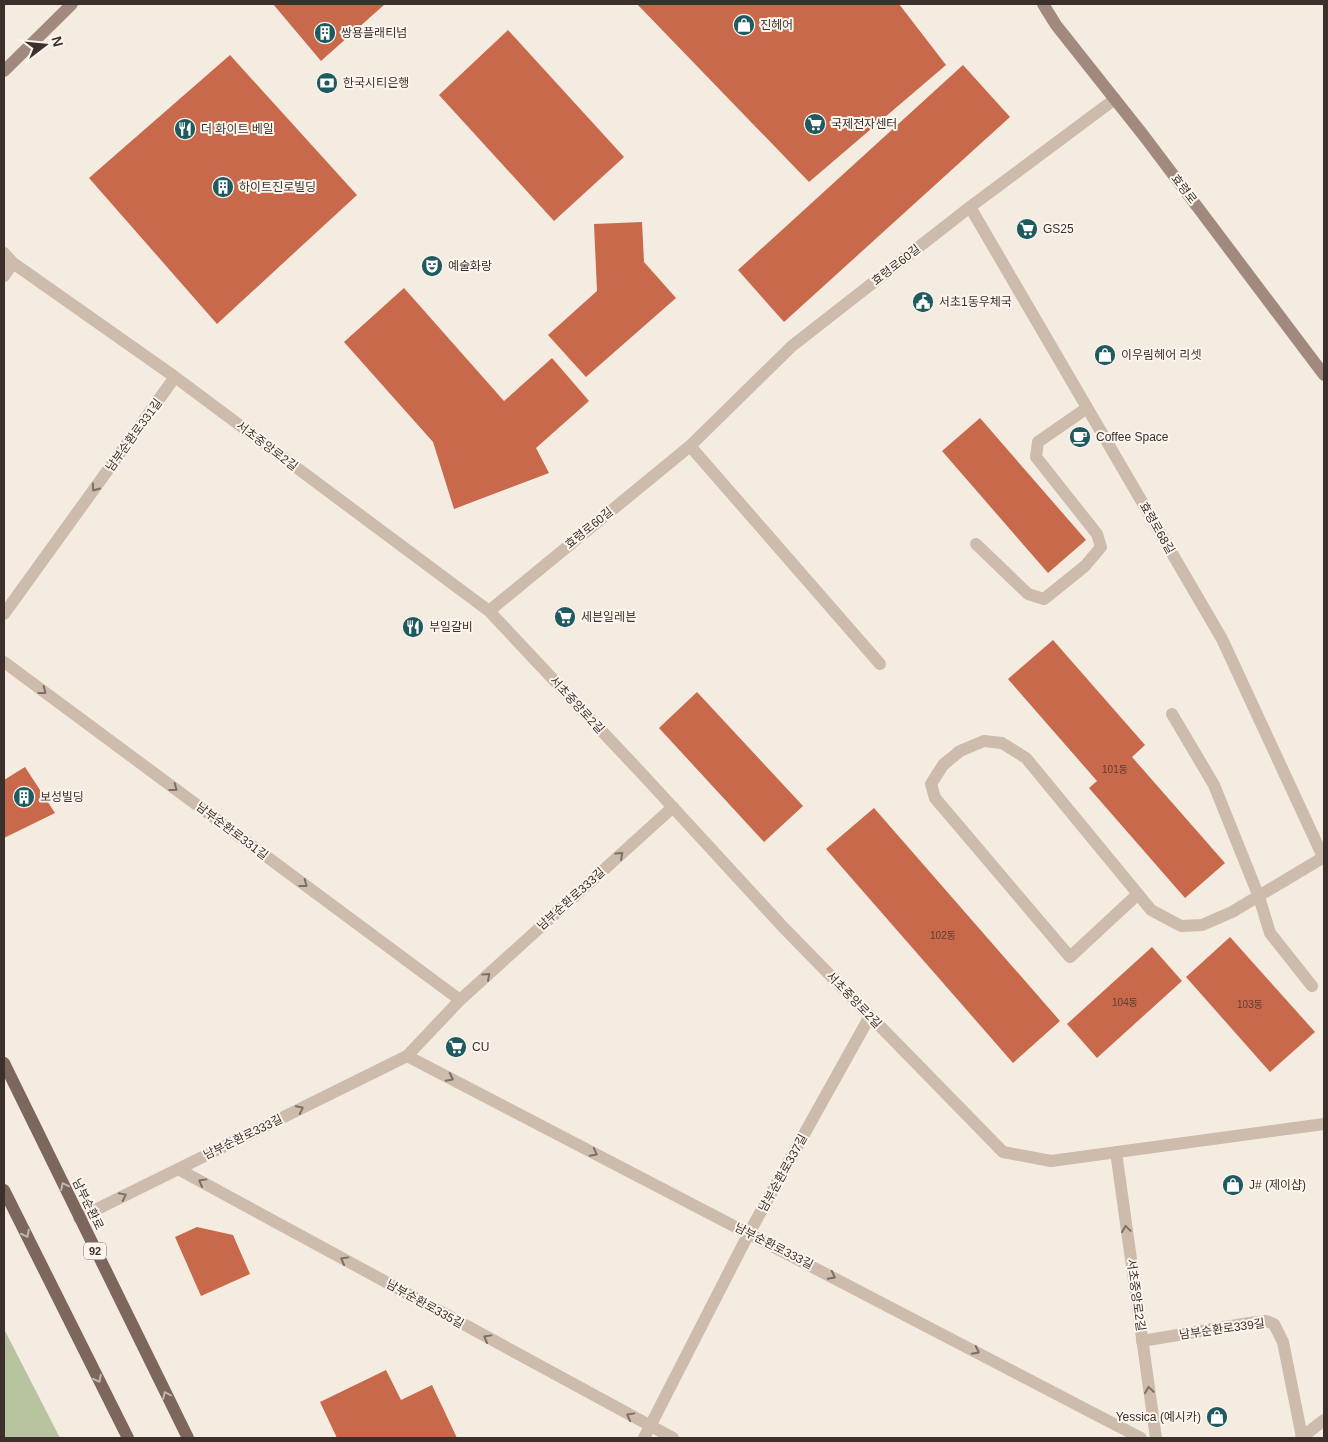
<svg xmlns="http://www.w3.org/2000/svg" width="1328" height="1442" font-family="Arial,'Noto Sans KR',sans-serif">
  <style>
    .green { fill: #b8c4a0 }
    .building { fill: #c8694b }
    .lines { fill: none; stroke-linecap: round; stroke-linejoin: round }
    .service { stroke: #cdbbac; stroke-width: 12 }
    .minor { stroke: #cdbbac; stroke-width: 12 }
    .secondary { stroke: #a18a7d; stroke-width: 12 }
    .primary { stroke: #7d675c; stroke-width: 12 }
    .oneway { stroke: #7d6f65 }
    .oneway2 { stroke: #c2b5ac }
    .labels { text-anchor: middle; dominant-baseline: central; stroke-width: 4; stroke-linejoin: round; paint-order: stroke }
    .number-label { font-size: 10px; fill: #5e3e33 }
    .shield { fill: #fbf5ee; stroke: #756b66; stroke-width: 1 }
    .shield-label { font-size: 11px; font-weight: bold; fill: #3b302b }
    .poi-label { font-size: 12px; fill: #3b302b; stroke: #fbf5ee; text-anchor: start }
    .street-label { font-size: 12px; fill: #3b302b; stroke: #fbf5ee }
  </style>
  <rect width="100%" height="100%" fill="#f4ebe1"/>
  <path class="green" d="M4,1329L60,1438H4Z"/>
  <path class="building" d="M273,4H385L321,61Z
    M637,4H899L946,65L809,182Z
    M508,30L624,157L554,221L439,95Z
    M230,55L357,195L217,324L89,178Z
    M963,65L1010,117L784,322L738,270Z
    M642,222L644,262L676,298L586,377L548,335L597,291L594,224Z
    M404,288L504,401L552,358L589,401L536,448L549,473L454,509L433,442L344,342Z
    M980,418L1086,540L1048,573L942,451Z
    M1053,640L1145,745L1132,757L1225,863L1185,898L1089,788L1097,781L1008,679Z
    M697,692L803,806L764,842L659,728Z
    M25,767L55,813L4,838V780Z
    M874,808L1060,1021L1013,1063L826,849Z
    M1230,937L1315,1032L1270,1072L1186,977Z
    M1152,947L1182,981L1097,1058L1067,1024Z
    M197,1227L233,1235L250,1274L201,1296L175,1237Z
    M386,1370L401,1400L432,1385L457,1438H337L320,1402Z"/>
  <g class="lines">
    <path class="service" d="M976,544L1028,594L1044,599L1085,566L1101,547L1097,534L1036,457L1038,442L1087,408
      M1172,714L1214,785L1259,897L1270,933L1312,986
      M1138,894L1070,957L935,798L931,784L943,765L960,751L984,741L1002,743L1026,758L1138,894L1151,910L1181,926L1202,925L1232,912L1324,857
      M1142,1341L1249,1323L1266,1321L1274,1324L1283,1342L1302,1437"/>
    <path class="minor" d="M970,207L1222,639L1324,859
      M4,253L13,263L175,377L489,611L645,777L783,927L1003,1152L1051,1161L1324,1124
      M4,276L13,263
      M690,446L880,664
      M489,611L690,446L792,346L970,207L1115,99
      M4,614L175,377
      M4,662L460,1000
      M407,1056L1141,1438
      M1116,1152L1156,1438
      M178,1169L673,1438
      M79,1218L407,1056L460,1000L673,807
      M644,1438L749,1233L870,1016
      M1301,1438L1324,1420"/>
    <path class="secondary" d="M1043,4L1056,25L1144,136L1324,375
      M4,71L72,4"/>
    <path class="primary" d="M4,1063L188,1438
      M4,1190L128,1438"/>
  </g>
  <defs><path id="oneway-chevron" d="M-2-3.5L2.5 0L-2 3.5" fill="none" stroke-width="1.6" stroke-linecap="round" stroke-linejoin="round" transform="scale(1.25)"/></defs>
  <g class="oneway">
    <use href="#oneway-chevron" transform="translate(95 488) rotate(126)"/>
    <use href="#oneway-chevron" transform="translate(43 691) rotate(37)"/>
    <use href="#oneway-chevron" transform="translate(174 788) rotate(37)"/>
    <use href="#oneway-chevron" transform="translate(620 855) rotate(-42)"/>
    <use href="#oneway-chevron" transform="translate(304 884) rotate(37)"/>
    <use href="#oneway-chevron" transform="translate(487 976) rotate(-42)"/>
    <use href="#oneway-chevron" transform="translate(450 1078) rotate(27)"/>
    <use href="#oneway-chevron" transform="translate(300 1109) rotate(-26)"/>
    <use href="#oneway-chevron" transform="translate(594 1153) rotate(27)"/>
    <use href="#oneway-chevron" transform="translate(202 1182) rotate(-151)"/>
    <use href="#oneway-chevron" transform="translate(123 1196) rotate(-26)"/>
    <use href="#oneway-chevron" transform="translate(1126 1229) rotate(-98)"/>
    <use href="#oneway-chevron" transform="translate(344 1260) rotate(-151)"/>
    <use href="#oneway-chevron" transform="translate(832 1276) rotate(27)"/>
    <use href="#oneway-chevron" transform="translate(487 1338) rotate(-151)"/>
    <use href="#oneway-chevron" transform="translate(976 1351) rotate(27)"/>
    <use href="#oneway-chevron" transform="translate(1149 1390) rotate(-98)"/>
    <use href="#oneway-chevron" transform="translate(630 1416) rotate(-151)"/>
  </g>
  <g class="oneway2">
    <use href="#oneway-chevron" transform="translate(64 1186) rotate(-116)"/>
    <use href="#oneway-chevron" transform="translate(26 1234) rotate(63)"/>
    <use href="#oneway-chevron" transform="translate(98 1379) rotate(63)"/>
    <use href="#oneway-chevron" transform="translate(166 1395) rotate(-116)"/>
  </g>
  <defs>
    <g id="shop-disc" transform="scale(1.125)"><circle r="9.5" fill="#1f5a5e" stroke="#fbf5ee"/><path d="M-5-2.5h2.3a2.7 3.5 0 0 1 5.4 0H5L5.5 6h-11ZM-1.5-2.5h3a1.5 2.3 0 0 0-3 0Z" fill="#fff"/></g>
    <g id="building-disc" transform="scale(1.125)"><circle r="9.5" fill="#1f5a5e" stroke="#fbf5ee"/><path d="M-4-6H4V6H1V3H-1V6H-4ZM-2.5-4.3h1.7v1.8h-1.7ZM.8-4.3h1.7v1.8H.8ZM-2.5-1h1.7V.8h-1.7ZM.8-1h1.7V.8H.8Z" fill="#fff"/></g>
    <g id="bank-disc" transform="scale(1.125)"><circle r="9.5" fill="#1f5a5e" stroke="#fbf5ee"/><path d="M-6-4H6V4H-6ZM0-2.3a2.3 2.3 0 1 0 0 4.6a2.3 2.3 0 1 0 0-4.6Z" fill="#fff"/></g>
    <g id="supermarket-disc" transform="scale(1.125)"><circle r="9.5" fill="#1f5a5e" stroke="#fbf5ee"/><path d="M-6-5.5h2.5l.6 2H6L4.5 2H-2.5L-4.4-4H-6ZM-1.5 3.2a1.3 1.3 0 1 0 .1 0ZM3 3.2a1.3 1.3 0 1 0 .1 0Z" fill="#fff"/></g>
    <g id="restaurant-disc" transform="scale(1.125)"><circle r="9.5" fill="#1f5a5e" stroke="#fbf5ee"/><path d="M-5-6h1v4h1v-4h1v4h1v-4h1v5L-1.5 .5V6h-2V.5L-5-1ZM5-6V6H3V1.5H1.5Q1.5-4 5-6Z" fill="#fff"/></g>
    <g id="theatre-disc" transform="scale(1.125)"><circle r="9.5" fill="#1f5a5e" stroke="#fbf5ee"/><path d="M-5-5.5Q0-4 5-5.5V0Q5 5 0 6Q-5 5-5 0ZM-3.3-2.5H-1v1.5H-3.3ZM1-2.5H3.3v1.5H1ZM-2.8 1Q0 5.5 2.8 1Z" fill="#fff"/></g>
    <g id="civic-disc" transform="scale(1.125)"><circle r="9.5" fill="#1f5a5e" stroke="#fbf5ee"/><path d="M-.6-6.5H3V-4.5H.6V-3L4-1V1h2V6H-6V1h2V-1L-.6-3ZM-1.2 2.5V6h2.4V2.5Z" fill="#fff"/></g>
    <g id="cafe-disc" transform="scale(1.125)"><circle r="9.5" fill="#1f5a5e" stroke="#fbf5ee"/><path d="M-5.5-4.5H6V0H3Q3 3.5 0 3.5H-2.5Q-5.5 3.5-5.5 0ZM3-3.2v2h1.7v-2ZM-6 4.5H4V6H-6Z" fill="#fff"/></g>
  </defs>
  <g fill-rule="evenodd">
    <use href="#shop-disc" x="744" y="25"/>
    <use href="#building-disc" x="325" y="33"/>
    <use href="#bank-disc" x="327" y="83"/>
    <use href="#supermarket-disc" x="815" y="124"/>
    <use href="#restaurant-disc" x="185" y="129"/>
    <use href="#building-disc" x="223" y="187"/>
    <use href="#supermarket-disc" x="1027" y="229"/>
    <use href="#theatre-disc" x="432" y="266"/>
    <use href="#civic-disc" x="923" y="302"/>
    <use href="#shop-disc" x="1105" y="355"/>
    <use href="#cafe-disc" x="1080" y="437"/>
    <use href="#supermarket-disc" x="565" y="617"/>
    <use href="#restaurant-disc" x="413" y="627"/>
    <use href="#building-disc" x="24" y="797"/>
    <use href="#supermarket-disc" x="456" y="1047"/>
    <use href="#shop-disc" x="1233" y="1185"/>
    <use href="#shop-disc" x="1217" y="1417"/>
  </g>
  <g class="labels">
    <g class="number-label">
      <text x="1115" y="769">101동</text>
      <text x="943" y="935">102동</text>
      <text x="1125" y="1002">104동</text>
      <text x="1250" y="1004">103동</text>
    </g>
    <rect class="shield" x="84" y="1242.5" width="22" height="17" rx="4"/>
    <g class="shield-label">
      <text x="95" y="1251">92</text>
    </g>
    <g class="poi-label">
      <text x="760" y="25">진헤어</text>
      <text x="341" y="33">쌍용플래티넘</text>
      <text x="343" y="83">한국시티은행</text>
      <text x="831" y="124">국제전자센터</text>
      <text x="201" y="129">더 화이트 베일</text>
      <text x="239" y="187">하이트진로빌딩</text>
      <text x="1043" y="229">GS25</text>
      <text x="448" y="266">예술화랑</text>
      <text x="939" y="302">서초1동우체국</text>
      <text x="1121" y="355">이우림헤어 리셋</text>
      <text x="1096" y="437">Coffee Space</text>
      <text x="581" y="617">세븐일레븐</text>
      <text x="429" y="627">부일갈비</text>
      <text x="40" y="797">보성빌딩</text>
      <text x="472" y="1047">CU</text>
      <text x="1249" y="1185">J# (제이샵)</text>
      <text x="1201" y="1417" text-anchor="end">Yessica (예시카)</text>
    </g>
    <g class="street-label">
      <text transform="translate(1184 189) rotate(53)">효령로</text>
      <text transform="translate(896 265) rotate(-38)">효령로60길</text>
      <text transform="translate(134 435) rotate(-54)">남부순환로331길</text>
      <text transform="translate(267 446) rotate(37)">서초중앙로2길</text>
      <text transform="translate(589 528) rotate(-39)">효령로60길</text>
      <text transform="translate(1157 528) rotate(60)">효령로68길</text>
      <text transform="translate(577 705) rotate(47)">서초중앙로2길</text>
      <text transform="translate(232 831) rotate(37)">남부순환로331길</text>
      <text transform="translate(571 899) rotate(-42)">남부순환로333길</text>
      <text transform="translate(854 1000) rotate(46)">서초중앙로2길</text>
      <text transform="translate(243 1137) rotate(-26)">남부순환로333길</text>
      <text transform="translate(783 1173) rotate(-61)">남부순환로337길</text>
      <text transform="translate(88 1204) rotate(64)">남부순환로</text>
      <text transform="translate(774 1246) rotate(27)">남부순환로333길</text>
      <text transform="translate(1136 1295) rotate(82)">서초중앙로2길</text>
      <text transform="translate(425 1304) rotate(29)">남부순환로335길</text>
      <text transform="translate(1222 1329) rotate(-8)">남부순환로339길</text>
    </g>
  </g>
  <rect width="1328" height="1442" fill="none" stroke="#3b302b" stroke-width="10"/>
  <g transform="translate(45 45) rotate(74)" stroke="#fbf5ee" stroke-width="4" paint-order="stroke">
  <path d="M0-4L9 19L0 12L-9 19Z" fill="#3b302b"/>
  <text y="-8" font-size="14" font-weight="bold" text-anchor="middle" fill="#3b302b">N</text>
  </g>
</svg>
